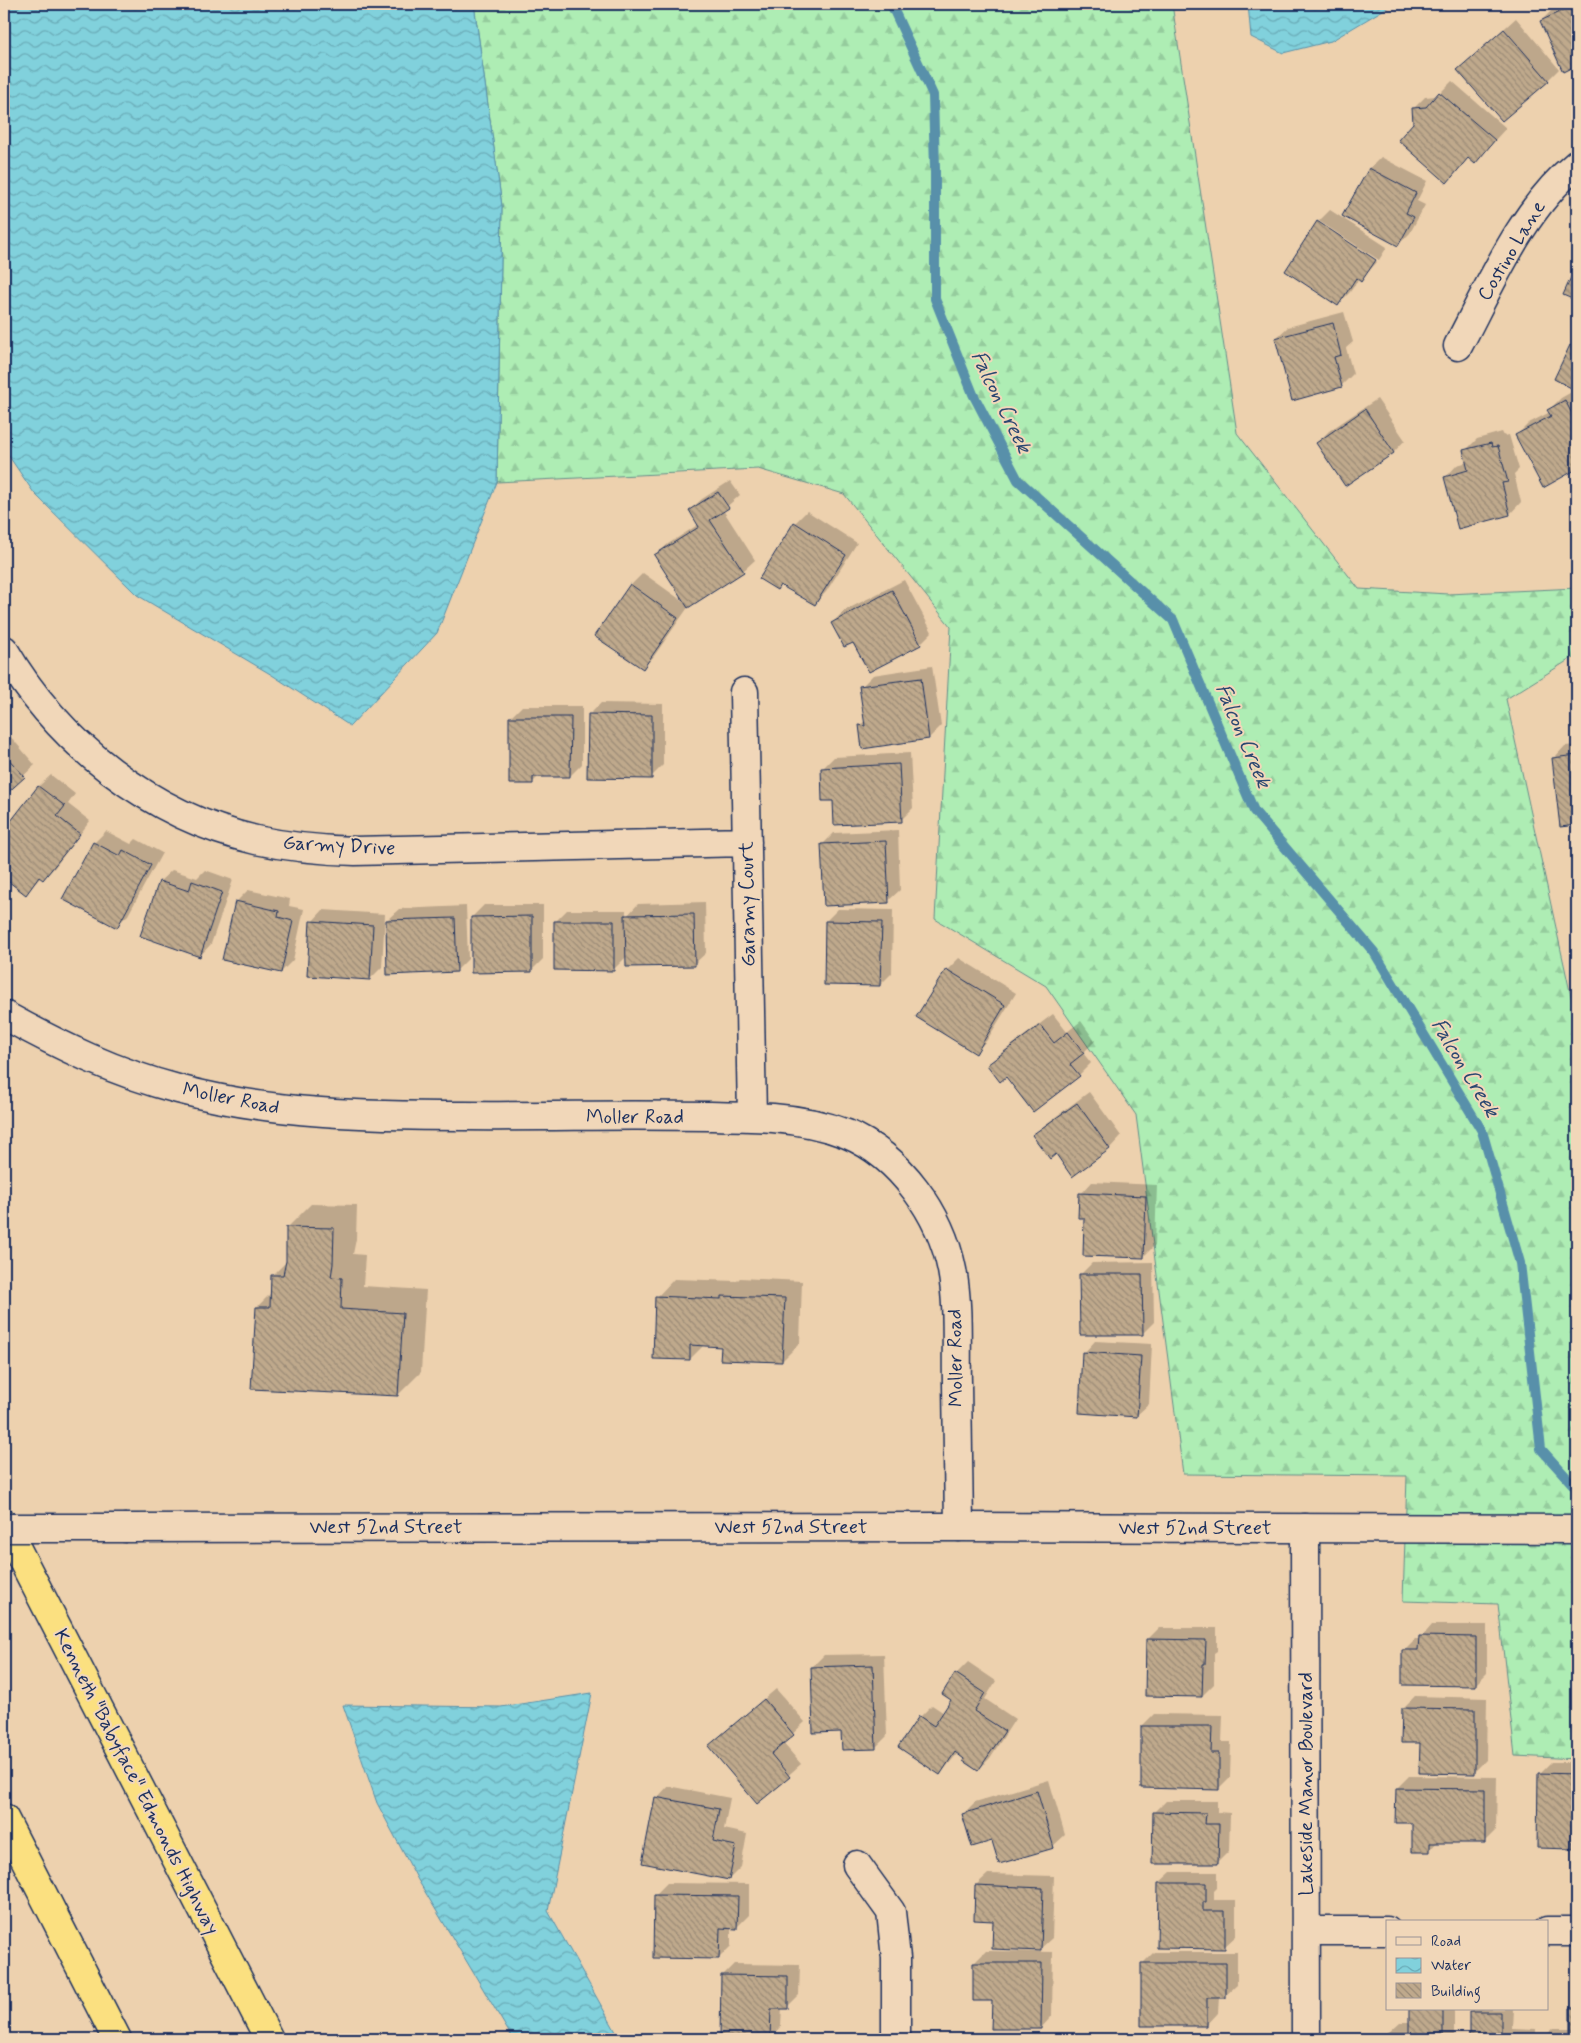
<svg xmlns="http://www.w3.org/2000/svg" width="1581" height="2043" font-family="Mynerve,sans-serif">
  <style>
    .forest { fill: url(#forest-firs); stroke: #648e89 }
    .water { fill: url(#water-waves); stroke: #5890aa }
    .shadow { fill: #0003 }
    .lines { fill: none; stroke-linecap: round; stroke-linejoin: round }
    .stream { stroke: #5890aa; stroke-width: 10 }
    .building { fill: url(#building-back-hatch); stroke: #1b2f5e }
    .street-casing { stroke: #1b2f5e; stroke-width: 31 }
    .secondary-casing { stroke: #1b2f5e; stroke-width: 31 }
    .highway-casing { stroke: #1b2f5e; stroke-width: 31 }
    .street { stroke: #f1d7b9; stroke-width: 28 }
    .secondary { stroke: #f1d7b9; stroke-width: 28 }
    .highway { stroke: #fbe080; stroke-width: 28 }
    .secondary-bridge-casing { stroke: #1b2f5e; stroke-width: 31; stroke-linecap: butt }
    .secondary-bridge { stroke: #f1d7b9; stroke-width: 28 }
    .labels { text-anchor: middle; dominant-baseline: central; stroke-width: 4; stroke-linejoin: round; paint-order: stroke }
    .street-label { font-size: 20px; fill: #1b2f5e; stroke: #f1d7b9 }
    .water-label { font-size: 21px; font-style: italic; fill: #2a4771; stroke: #f1d7b9 }
  </style>
  <defs>
    <pattern id="forest-firs" width="22" height="20" patternUnits="userSpaceOnUse" patternTransform="scale(1.25)"><rect width="22" height="20" fill="#aeedb4"/><path d="M5 1l3.5 6h-7zM16 11l3.5 6h-7z" fill="#95cc9d"/></pattern>
    <pattern id="water-waves" width="16" height="10" patternUnits="userSpaceOnUse" patternTransform="scale(1.25)"><rect width="16" height="10" fill="#81d1dc"/><path d="M0 5q4-4 8 0t8 0" fill="none" stroke="#69aab6"/></pattern>
    <pattern id="building-back-hatch" width="6" height="6" patternUnits="userSpaceOnUse" patternTransform="scale(1.25)"><rect width="6" height="6" fill="#bfa98c"/><path d="M-1 5l2 2M0 0l6 6M5-1l2 2" fill="none" stroke="#9a8a76"/></pattern>
  </defs>
  <rect width="100%" height="100%" fill="#edd1ae"/>
  <filter id="ink" filterUnits="userSpaceOnUse"><feTurbulence type="fractalNoise" baseFrequency=".02" numOctaves="2"/><feDisplacementMap in="SourceGraphic" scale="10" xChannelSelector="R" yChannelSelector="G"/><feConvolveMatrix kernelMatrix="1 2 1 2 8 2 1 2 1" color-interpolation-filters="sRGB"/></filter>
  <g filter="url(#ink)">
    <path class="forest" d="M474,4H1172L1237,433L1359,589L1448,594L1577,588V659L1572,658L1506,699L1572,1001L1577,1002V1759L1515,1756L1498,1604L1403,1601L1407,1476L1183,1474L1136,1115L1046,986L935,919L951,627L844,494L758,469L497,482L502,206Z"/>
    <path class="water" d="M4,4H474L502,206L497,482L437,633L350,726L272,675L137,595L34,493L4,449Z
      M1248,4H1393L1331,41L1283,53L1251,37Z
      M592,1693L548,1911L620,2039H513L418,1880L377,1803L343,1705L501,1707Z"/>
    <path class="shadow" d="M1565,4H1577V64L1563,70L1541,21L1553,9Z
      M1516,18L1559,69L1548,80L1458,70Z
      M1452,81L1506,128L1475,162L1469,157L1447,181L1414,123L1413,109L1425,97L1437,96Z
      M1381,157L1427,181L1417,201L1425,205L1410,233L1398,245L1370,168Z
      M1330,210L1387,247L1379,260L1319,221Z
      M1319,221V224L1377,262L1361,280L1359,279L1350,292L1338,304L1287,270Z
      M1344,312L1353,342L1346,348L1353,374L1341,386L1276,338L1288,327Z
      M1577,340V468L1543,486L1517,435L1529,423L1550,412L1549,410L1561,398L1577,389L1571,346Z
      M1377,399L1405,440L1394,452L1346,484L1317,443L1329,431Z
      M1502,432L1504,436L1509,435L1519,469L1514,474L1521,502L1510,514L1446,477L1457,465L1468,462L1465,451L1477,439Z
      M730,481L740,495L723,510L755,560L743,571L689,606L654,656L643,668L631,585L643,573L688,605L656,555L668,544L699,524L690,510L702,499Z
      M807,511L857,543L826,592L814,604L781,584L777,589L795,523Z
      M904,580L932,632L920,644L854,641L832,623L844,611Z
      M932,666L941,726L929,738L860,725L866,720L861,687L873,675Z
      M601,703L663,704V765L651,777L589,715Z
      M522,706H582V764L570,776H539L532,783L510,718Z
      M4,729L35,765L4,794Z
      M1577,745V824L1562,826L1554,758L1565,746Z
      M910,753L913,808L901,820L834,799L822,769L834,757Z
      M51,775L75,794L68,804L90,821L55,867L43,879L41,877L26,893L4,876V860L10,852L4,848V832L39,786Z
      M898,830L900,890L888,901L822,845L834,833Z
      M106,831L131,844L136,839L162,853L128,915L116,926L94,843Z
      M172,870L197,878L205,870L233,880L211,944L200,956L142,936L160,881Z
      M248,890L290,899L289,906L304,909L293,960L281,972L236,902Z
      M705,902L706,953L694,964L627,956L614,969L555,922L567,910H626V917L638,904Z
      M484,905H543V959L531,971L472,917Z
      M466,906L468,959L456,971L387,920L399,909Z
      M838,909L893,910L892,973L880,985L826,921Z
      M323,910L385,914L382,967L370,979L312,922Z
      M959,958L1016,993L987,1040L976,1052L947,970Z
      M1053,1014L1067,1032L1081,1021L1095,1041L1083,1053L1091,1063L1079,1075L1006,1076L988,1066L1000,1054Z
      M1089,1092L1121,1136L1110,1148L1073,1175L1056,1153L1034,1136L1046,1124Z
      M1092,1182L1157,1185L1155,1245L1143,1257L1086,1217L1081,1194Z
      M311,1204L357,1205L356,1239L353,1254L365,1255L363,1286L426,1290L421,1372L398,1395L257,1307L272,1292V1276L287,1261L288,1227Z
      M1153,1262L1154,1322L1142,1334L1080,1275L1092,1263Z
      M740,1278L802,1281L800,1343L782,1361L722,1345H704L690,1359L657,1297L674,1279L737,1281Z
      M1095,1341L1152,1344L1149,1404L1137,1415L1084,1353Z
      M1432,1625H1487V1673L1475,1685L1404,1650L1415,1639H1420Z
      M1159,1628H1217V1651L1214,1653V1684L1202,1696L1147,1640Z
      M884,1654L887,1736L876,1747L842,1731L812,1667L824,1655Z
      M968,1662L996,1681L985,1699L1015,1719L990,1758L978,1770L958,1753L940,1774L920,1717L932,1705L944,1713L953,1699L956,1674Z
      M776,1689L805,1722L783,1743L801,1764L757,1803L722,1735Z
      M1415,1696L1487,1698L1486,1760L1474,1772L1421,1742L1403,1708Z
      M1154,1714L1223,1715L1222,1742H1231L1230,1777L1218,1789L1142,1726Z
      M1551,1762H1577V1842L1572,1847L1539,1774Z
      M1409,1776L1497,1777L1496,1830L1484,1842L1438,1841L1429,1851L1397,1788Z
      M1049,1780L1065,1835L1053,1846L963,1814L975,1802Z
      M668,1786L730,1798L724,1829L747,1834L741,1867L729,1879L657,1798Z
      M1166,1801H1217V1812L1230,1813L1229,1851L1217,1863L1154,1813Z
      M1171,1872H1217V1888L1214,1891V1900H1236V1936L1224,1947L1159,1883Z
      M988,1874L1054,1876L1052,1938L1040,1949L976,1885Z
      M667,1883L749,1884V1915L737,1927H731V1946L719,1958L655,1895Z
      M986,1951L1053,1952L1052,2016L1041,2028L974,1963Z
      M1154,1952H1237V1985L1225,1996L1219,1997L1218,2013L1207,2025L1142,1964Z
      M734,1964L800,1965L799,1995L787,2007H782L781,2026L770,2038L722,1976Z
      M1577,2003V2039H1542L1554,2028H1572L1571,2009Z
      M1410,2009H1454V2039H1388V2033L1400,2022H1410Z
      M1473,2009H1513L1512,2028L1536,2029V2039H1470V2012Z
      M1200,2035H1216V2039H1195Z
      M983,2036L1057,2039H980Z"/>
    <g class="lines">
      <path class="stream" d="M891,4L933,95L935,169V299L973,394L1018,480L1173,620L1254,811L1374,952L1482,1131L1520,1263L1541,1449L1577,1489"/>
    </g>
    <path class="building" d="M1569,4H1577V65L1563,72L1540,21L1568,8Z
      M1504,29L1549,81L1502,121L1457,70Z
      M1439,92L1495,140L1475,164L1468,158L1447,183L1398,140L1413,123L1412,108L1426,107Z
      M1369,168L1416,193L1406,213L1414,217L1398,246L1342,216Z
      M1317,221L1376,260L1361,282L1356,278L1338,306L1285,271Z
      M1577,264V301L1563,295Z
      M1333,323L1341,355L1334,357L1342,387L1292,401L1275,338Z
      M1570,345L1577,349V391L1554,379Z
      M1565,400L1577,424V469L1543,488L1515,435L1551,416L1547,410Z
      M1365,409L1394,453L1345,486L1316,443Z
      M1491,443L1492,447L1498,446L1508,482L1502,483L1510,515L1458,529L1444,477L1468,470L1463,450Z
      M718,492L729,508L710,520L744,572L688,608L654,555L699,527L689,510Z
      M794,522L846,555L815,605L780,585L777,590L759,579Z
      M630,584L678,618L643,669L594,636Z
      M892,590L921,645L869,672L853,643L844,647L831,623Z
      M921,678L929,739L862,749L859,725L865,726L859,686Z
      M588,714L652,715V779L587,778Z
      M509,717H571L570,777H533V784H509Z
      M4,754L25,777L4,796Z
      M1577,755V825L1560,827L1552,758Z
      M899,764L902,822L834,825L833,801H822L821,768Z
      M38,786L65,806L57,816L80,834L43,880L39,877L26,895L4,878V858L8,853L4,849V830Z
      M886,841L889,903L824,906L821,844Z
      M93,842L120,856L123,850L151,865L117,928L62,899Z
      M159,881L189,891L192,881L222,892L200,957L140,936Z
      M235,901L279,911L278,917L293,921L281,973L222,960Z
      M694,914L695,966L626,967L625,915Z
      M532,916V972L471,973V917Z
      M455,918L457,972L387,975L386,920Z
      M310,921L373,925L370,980L307,976Z
      M554,921H614V971L554,970Z
      M825,921L882,922L880,986L824,985Z
      M946,969L1005,1005L976,1054L916,1017Z
      M1040,1025L1054,1043L1068,1032L1084,1053L1070,1064L1080,1076L1033,1112L1006,1077L1000,1082L987,1065Z
      M1077,1103L1110,1149L1072,1177L1056,1154L1050,1159L1032,1135Z
      M1079,1193L1146,1196L1144,1258L1083,1256L1084,1218H1078Z
      M286,1227L334,1228L333,1264L331,1277L342,1278L341,1309L403,1313L398,1396L251,1389L256,1307H270L271,1275H283L286,1261Z
      M1079,1274H1142L1143,1335H1080Z
      M655,1296L721,1299V1296L785,1298L782,1362L720,1360L721,1347L690,1345V1360L653,1359Z
      M1082,1352L1141,1356L1137,1417L1079,1413Z
      M1419,1636L1476,1637V1686L1402,1685V1650H1418Z
      M1146,1639L1206,1640L1205,1664H1203L1202,1697L1145,1696Z
      M873,1665L876,1749L842,1750L841,1732L813,1733L811,1667Z
      M955,1673L985,1693L974,1711L1005,1731L978,1771L963,1761L964,1759L955,1752L940,1775L898,1747L919,1716L934,1726L951,1700L942,1694Z
      M764,1699L794,1735L771,1754L790,1777L757,1804L708,1746Z
      M1402,1708L1475,1709V1774L1419,1773L1420,1743H1401Z
      M1141,1726H1212L1211,1753H1219V1790L1141,1788Z
      M1538,1773L1577,1774V1841H1573V1849L1537,1848Z
      M1396,1788L1485,1789V1843H1430V1852H1412V1823H1395Z
      M1037,1791L1054,1848L999,1864L992,1841L972,1847L962,1814Z
      M655,1797L719,1809L713,1841L736,1846L729,1880L642,1863Z
      M1153,1812L1206,1813L1205,1824H1219L1218,1864H1152Z
      M1158,1883H1206V1902H1203V1911H1225V1949L1157,1948Z
      M975,1885L1043,1888L1041,1951L992,1949L993,1921L974,1920Z
      M654,1895L738,1896L737,1929L720,1928L719,1959L653,1958Z
      M973,1963H1042L1041,2029H991L992,2001H973Z
      M1141,1963H1226V1998H1207V2026H1141Z
      M721,1975L788,1976V2009H771L770,2039L720,2038Z
      M1570,2008H1577V2039H1541H1570Z
      M1409,2009H1443V2039H1387V2033H1409Z
      M1469,2012H1501V2039H1469Z"/>
    <g class="lines">
      <g class="street-casing">
        <path id="street" d="M1458,346C1491,284 1522,209 1577,164
          M4,650C58,743 151,816 256,840C289,847 322,850 355,851L747,842
          M744,692L752,1117
          M4,1015C60,1046 116,1073 178,1089C272,1114 368,1116 465,1116C567,1117 671,1113 773,1118C798,1120 824,1125 847,1134C900,1156 941,1214 952,1270C959,1307 956,1346 957,1383C958,1431 958,1479 959,1527
          M1305,1528L1306,2039
          M857,1865L891,1912L896,1958V2039
          M1306,1931H1387
          M1547,1931H1577"/>
      </g>
      <g class="secondary-casing">
        <path id="secondary" d="M126,1528L959,1527L1577,1529"/>
      </g>
      <g class="highway-casing">
        <path id="highway" d="M4,1524L269,2039
          M4,1818L117,2039"/>
      </g>
      <use href="#street" class="street"/>
      <use href="#secondary" class="secondary"/>
      <use href="#highway" class="highway"/>
      <g class="secondary-bridge-casing">
        <path id="secondary-bridge" d="M4,1528H126"/>
      </g>
      <use href="#secondary-bridge" class="secondary-bridge"/>
    </g>
  </g>
  <g class="labels">
    <g class="street-label">
      <text transform="translate(1512 251) rotate(-59)">Costino Lane</text>
      <text transform="translate(339 846) rotate(3)">Garmy Drive</text>
      <text transform="translate(748 904) rotate(-91)">Garamy Court</text>
      <text transform="translate(231 1099) rotate(11)">Moller Road</text>
      <text x="635" y="1117">Moller Road</text>
      <text transform="translate(956 1358) rotate(-91)">Moller Road</text>
      <text x="386" y="1527">West 52nd Street</text>
      <text x="791" y="1527">West 52nd Street</text>
      <text x="1195" y="1528">West 52nd Street</text>
      <text transform="translate(136 1782) rotate(63)">Kenneth "Babyface" Edmonds Highway</text>
      <text transform="translate(1306 1784) rotate(-90)">Lakeside Manor Boulevard</text>
    </g>
    <g class="water-label">
      <text transform="translate(1001 402) rotate(64)">Falcon Creek</text>
      <text transform="translate(1243 736) rotate(67)">Falcon Creek</text>
      <text transform="translate(1465 1068) rotate(59)">Falcon Creek</text>
    </g>
  </g>
  <rect width="1581" height="2043" fill="none" stroke="#f1d7b9" stroke-width="20"/>
  <rect x="10" y="10" width="1561" height="2023" fill="none" stroke="#1b2f5e" stroke-width="2" filter="url(#ink)"/>
  <rect x="1386" y="1920" width="162" height="90" fill="#f1d7b9" stroke="#9b9495"/>
  <rect x="1396" y="1937" width="25" height="8" fill="#f1d7b9" stroke="#9b9495"/>
  <text x="1431" y="1946" font-size="15" fill="#1b2f5e">Road</text>
  <rect x="1396" y="1958" width="25" height="15" fill="url(#water-waves)" stroke="#9b9495"/>
  <text x="1431" y="1970" font-size="15" fill="#1b2f5e">Water</text>
  <rect x="1396" y="1983" width="25" height="15" fill="url(#building-back-hatch)" stroke="#9b9495"/>
  <text x="1431" y="1996" font-size="15" fill="#1b2f5e">Building</text>
</svg>
